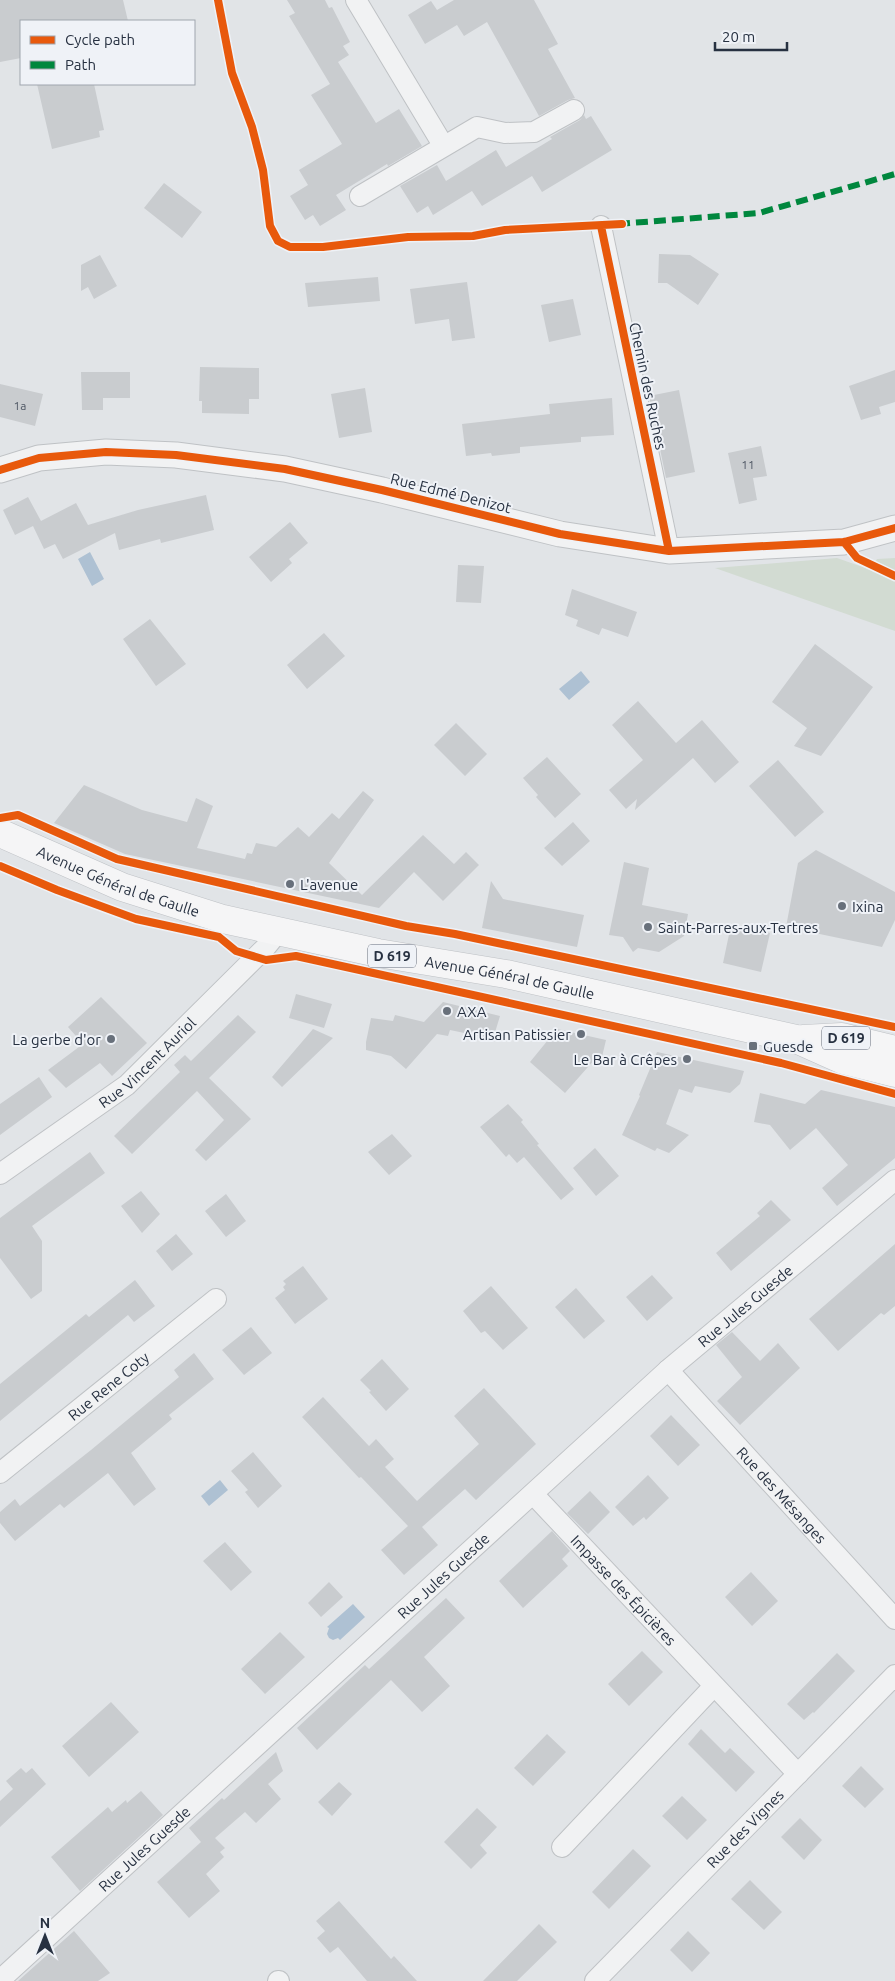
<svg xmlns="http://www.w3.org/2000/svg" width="895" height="1981" font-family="Ubuntu,sans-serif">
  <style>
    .green { fill: #d2dbd2 }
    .water { fill: #aec1d3 }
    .building { fill: #c9cccf }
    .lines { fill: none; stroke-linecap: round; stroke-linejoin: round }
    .minor-casing { stroke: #bfc2c5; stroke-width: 22 }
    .tertiary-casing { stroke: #bfc2c5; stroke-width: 27 }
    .primary-casing { stroke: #bec1c5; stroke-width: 29 }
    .minor { stroke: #f1f2f3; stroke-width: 20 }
    .tertiary { stroke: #f1f2f3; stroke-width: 25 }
    .primary { stroke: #f5f5f6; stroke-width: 28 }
    .quiet { stroke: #00873e; stroke-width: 6; stroke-dasharray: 12 6; stroke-linecap: butt }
    .cycleway-casing { stroke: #eff2f7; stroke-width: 11 }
    .cycleway { stroke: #e8590c; stroke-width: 8 }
    .poi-dot { fill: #68707b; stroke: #eff2f7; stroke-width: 2 }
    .labels { text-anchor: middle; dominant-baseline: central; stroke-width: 4; stroke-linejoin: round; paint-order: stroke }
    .number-label { font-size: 12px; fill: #505865 }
    .shield { fill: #eff2f7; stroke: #636b78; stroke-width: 1 }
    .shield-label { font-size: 14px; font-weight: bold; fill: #273141 }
    .street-label { font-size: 15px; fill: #273141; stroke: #eff2f7 }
    .poi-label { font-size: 15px; fill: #273141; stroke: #eff2f7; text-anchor: start }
  </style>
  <rect width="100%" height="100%" fill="#e1e4e7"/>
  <path class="green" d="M837,558L871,570L877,559L895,558V631L715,568Z"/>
  <path class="water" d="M90,552L104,579L92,586L78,559Z
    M581,671L590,682L569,700L559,689Z
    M220,1480L228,1490L209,1506L201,1496Z
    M353,1604L365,1617L340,1640L338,1638L333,1640L329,1638L327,1634L329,1628L327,1627Z"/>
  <path class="building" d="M0,0H123L128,21H21V58L0,62Z
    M287,0H325L329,8L332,7L350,42L343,46L349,55L338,62L376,123L399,109L422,146L388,166L387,164L336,195L346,210L320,226L313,215L305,220L290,196L308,185L299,170L342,144L311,95L330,84L289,16L295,13Z
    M454,0H534L558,44L548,49L575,98L568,100L539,116L487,22L464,36L457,25L425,44L408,15L431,1L437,10Z
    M37,84H94L104,130L99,131L100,137L52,149Z
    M584,115L586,119L591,116L612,150L542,192L532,176L482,206L472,191L433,215L428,206L417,213L400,186L437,165L446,181L496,150L506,167L552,139L550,137L580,120Z
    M164,183L202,212L182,238L144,208Z
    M659,254L690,255L719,274L698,305L667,283H658Z
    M100,255L117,286L94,299L88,287L81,291V265Z
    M378,277L380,301L308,307L305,283Z
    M467,282L475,338L452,341L449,319L415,324L410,289Z
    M573,299L581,335L549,342L541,305Z
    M200,367L259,368V399H249V414L202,413V401H199Z
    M895,370V402L879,407L881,414L861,420L849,386Z
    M81,372H130V398H103V410H82Z
    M0,384L43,394L35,426L0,417Z
    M365,388L372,432L339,438L331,394Z
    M679,390L695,472L666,478L649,396Z
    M612,398L614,435L581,437V442L520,447V453L492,456L491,453L466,456L462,424L550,414L549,404Z
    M761,446L767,476L753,478L757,500L739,504L728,453Z
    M206,495L214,530L161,543L160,539L119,550L115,533L63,559L55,544L44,549L33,526L15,535L3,510L28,497L41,521L76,503L88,525L138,510Z
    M290,522L308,543L289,559L292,563L271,582L249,557Z
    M458,565L484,566L481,603L456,602Z
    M572,589L637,612L628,637L602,628L599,635L576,626L578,620L565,615Z
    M150,619L186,664L156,686L123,639Z
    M324,633L345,656L307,689L287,665Z
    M815,644L873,687L821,756L794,746L807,728L772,702Z
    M638,701L676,743L702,720L739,762L715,783L693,758L635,810L637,799L626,809L609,790L643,760L612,725Z
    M456,723L487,754L465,776L434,745Z
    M547,757L581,794L555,818L536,797L538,795L523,778Z
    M778,760L824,812L795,837L749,786Z
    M84,785L142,810L187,822L196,798L213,806L197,848L245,859L247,853L252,854L256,843L276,847L298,827L309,837L332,813L339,819L363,791L374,800L329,863L362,895L423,835L454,864L466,852L479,865L443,901L414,872L379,908L125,854L54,823Z
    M573,822L590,841L562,866L544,848Z
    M816,850L895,892V920L882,947L786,927L798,863Z
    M624,862L649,868L642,905L688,914L684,936L659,952L638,948L633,952L623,937L609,935Z
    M491,881L503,899L584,915L577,947L482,928Z
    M731,925L770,933L761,972L723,963Z
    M296,994L332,1004L324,1028L289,1018Z
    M101,997L147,1043L112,1076L100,1063L66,1088L48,1070L83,1044L68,1027Z
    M443,1002L500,1016L493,1039L450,1030L448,1036L437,1034L406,1069L391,1056L366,1050V1042L371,1018L393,1021L395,1015L424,1022Z
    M238,1015L256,1032L209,1078L251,1119L206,1161L195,1150L224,1120L197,1091L132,1154L114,1136L180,1072L174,1065L185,1055L191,1061Z
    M313,1029L333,1038L282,1087L272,1077Z
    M557,1029L606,1040L601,1061L595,1059L565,1093L530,1062Z
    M657,1052L744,1071L740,1084L730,1093L695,1086L692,1093L679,1089L666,1124L689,1135L669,1153L657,1148L655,1151L622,1135L640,1096L639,1095Z
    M39,1077L52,1097L0,1135V1104Z
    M821,1090L895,1107V1158L837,1206L822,1188L848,1165L816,1128L790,1150L770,1125L754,1122L760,1093L805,1104Z
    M508,1104L523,1120L521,1122L539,1144L537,1145L574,1189L561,1200L524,1157L517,1163L509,1154L506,1157L480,1127Z
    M392,1134L412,1156L389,1175L368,1152Z
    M595,1148L619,1176L596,1196L573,1168Z
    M90,1152L105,1173L32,1226L42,1241V1291L31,1299L0,1258V1218Z
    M141,1191L160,1214L142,1233L121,1206Z
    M226,1194L246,1221L226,1237L205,1211Z
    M771,1200L791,1220L731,1271L716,1253L760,1216L757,1213Z
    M176,1234L193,1254L172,1271L156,1251Z
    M895,1244V1306L884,1315L881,1313L838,1351L809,1319Z
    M303,1266L328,1299L295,1324L275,1298L285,1290L283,1287L286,1284L283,1281Z
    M652,1275L673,1298L647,1321L626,1297Z
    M135,1280L155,1306L134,1322L128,1315L0,1421V1384L86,1314L89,1317Z
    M491,1286L528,1328L503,1350L485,1331L481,1333L463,1311Z
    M576,1288L605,1321L584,1339L555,1307Z
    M251,1327L272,1353L244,1375L222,1350Z
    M732,1332L760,1361L778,1343L800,1368L740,1425L717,1401L742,1377L716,1345Z
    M194,1353L214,1379L169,1415L172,1419L131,1453L156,1489L134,1506L108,1473L64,1508L60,1504L15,1541L0,1523V1512L15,1499L20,1506L91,1450L179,1377L174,1370Z
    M382,1359L409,1389L386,1411L369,1392L371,1391L360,1380Z
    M484,1388L536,1444L476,1500L465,1489L422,1527L438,1545L404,1575L381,1550L408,1526L361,1477L359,1478L302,1417L323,1397L369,1446L376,1439L394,1459L385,1467L417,1501L479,1444L454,1416Z
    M671,1415L700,1445L678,1466L650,1436Z
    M253,1452L282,1486L258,1508L245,1492L248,1490L231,1471Z
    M648,1475L669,1498L646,1520L644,1517L633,1526L615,1507Z
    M590,1491L610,1512L588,1534L567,1513Z
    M552,1531L570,1551L562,1559L568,1566L523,1608L499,1581Z
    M225,1542L252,1572L231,1591L203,1561Z
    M751,1572L778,1601L752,1626L725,1597Z
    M329,1582L343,1597L321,1617L308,1603Z
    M446,1598L465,1618L424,1657L450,1686L422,1712L391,1680L317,1750L297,1728L365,1665L369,1669Z
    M280,1632L305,1657L265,1694L241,1669Z
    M642,1651L663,1672L629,1706L608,1684Z
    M837,1653L855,1671L814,1713L813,1712L804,1720L787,1704Z
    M111,1702L139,1732L89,1777L62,1746Z
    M701,1729L725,1753L730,1748L755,1772L736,1792L688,1744Z
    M547,1734L566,1752L533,1786L514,1768Z
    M276,1752L283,1771L268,1784L281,1799L256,1823L245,1812L215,1838L225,1848L220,1852L224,1857L206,1874L220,1891L189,1918L157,1882L201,1842L189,1828L222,1798L224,1800Z
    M861,1766L884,1789L865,1808L842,1786Z
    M21,1768L26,1773L32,1768L46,1784L0,1827V1801L13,1789L6,1781Z
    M339,1782L352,1794L332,1816L318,1802Z
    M141,1791L163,1815L80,1891L51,1857L108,1807L112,1812L126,1800L127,1803Z
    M682,1796L707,1820L687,1840L662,1816Z
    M477,1808L497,1827L480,1845L487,1853L471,1869L444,1842Z
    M800,1818L822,1840L804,1860L781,1837Z
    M633,1849L651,1866L609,1909L592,1892Z
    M750,1880L782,1912L764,1930L731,1899Z
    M339,1901L391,1959L394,1956L417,1981H367L338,1947L330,1953L317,1938L325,1931L316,1921Z
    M539,1924L557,1942L517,1981H483Z
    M74,1931L110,1973L98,1981H18Z
    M688,1931L710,1953L692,1972L670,1950Z"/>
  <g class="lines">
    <g class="minor-casing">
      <g id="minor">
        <path d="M356,0L443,145"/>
        <path d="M360,196L477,127L505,133L534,132L574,110"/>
        <path d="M601,226L669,551"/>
        <path id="s1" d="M0,1174L127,1085L265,948L278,932"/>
        <path id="s2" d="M668,1370L895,1619"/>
        <path id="s3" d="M0,1473L216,1299"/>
        <path id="s4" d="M533,1494L798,1774"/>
        <path d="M562,1847L714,1686"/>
        <path id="s5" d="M0,1980L668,1370L895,1180"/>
        <path d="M278,1981H279"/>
        <path id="s6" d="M595,1981L895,1675"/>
      </g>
    </g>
    <g class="tertiary-casing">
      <path id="tertiary" d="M0,470L39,458L106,452L176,455L285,469L382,490L560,534L669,551L844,542L895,528"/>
    </g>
    <g class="primary-casing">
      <g id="primary">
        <path id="s7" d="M0,833L122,887L223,919L378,953L506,974L796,1039L843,1060L895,1073"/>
        <path d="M803,1039L842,1037L895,1050"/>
      </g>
    </g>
    <use href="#minor" class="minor"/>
    <use href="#tertiary" class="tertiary"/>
    <use href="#primary" class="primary"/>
    <path class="quiet" d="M618,224L759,213L895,174"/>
    <g class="cycleway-casing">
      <path id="cycleway" d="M218,0L232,73L252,127L263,170L270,226L278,241L290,247H323L408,237L473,236L505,230L622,224
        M601,226L669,551
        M0,470L39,458L106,452L176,455L285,469L382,490L560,534L669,551L844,542L895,528
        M844,542L857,558L895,576
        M0,818L18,815L117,859L406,926L455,934L895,1027
        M0,866L57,890L136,919L219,937L236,951L266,960L296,956L781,1063L895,1094"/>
    </g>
    <use href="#cycleway" class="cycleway"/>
  </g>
  <g class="poi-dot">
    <circle cx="290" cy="884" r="5"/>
    <circle cx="842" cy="906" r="5"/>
    <circle cx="648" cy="927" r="5"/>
    <circle cx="447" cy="1011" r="5"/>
    <circle cx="581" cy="1034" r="5"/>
    <circle cx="111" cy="1039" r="5"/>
    <rect x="748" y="1041" width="10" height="10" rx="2.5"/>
    <circle cx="687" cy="1059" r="5"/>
  </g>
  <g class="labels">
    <g class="number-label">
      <text x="20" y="405">1a</text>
      <text x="748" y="464">11</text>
    </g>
    <g class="shield">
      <rect x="368" y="944.5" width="48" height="23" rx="4"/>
      <rect x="822" y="1026.5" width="48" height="23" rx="4"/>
    </g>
    <g class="shield-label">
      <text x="392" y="956">D 619</text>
      <text x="846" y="1038">D 619</text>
    </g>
    <g class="street-label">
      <text transform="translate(648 386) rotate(78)">Chemin des Ruches</text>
      <text transform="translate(451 493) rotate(14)">Rue Edmé Denizot</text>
      <text stroke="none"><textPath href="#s7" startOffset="128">Avenue Général de Gaulle</textPath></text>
      <text stroke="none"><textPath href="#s7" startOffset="532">Avenue Général de Gaulle</textPath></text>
      <text stroke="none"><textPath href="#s1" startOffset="185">Rue Vincent Auriol</textPath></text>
      <text stroke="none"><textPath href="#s5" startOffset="1005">Rue Jules Guesde</textPath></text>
      <text stroke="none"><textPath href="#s3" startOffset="139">Rue Rene Coty</textPath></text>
      <text stroke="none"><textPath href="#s2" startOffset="169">Rue des Mésanges</textPath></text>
      <text stroke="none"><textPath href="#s5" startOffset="600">Rue Jules Guesde</textPath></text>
      <text stroke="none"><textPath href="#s4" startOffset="132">Impasse des Épicières</textPath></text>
      <text stroke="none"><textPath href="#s6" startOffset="214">Rue des Vignes</textPath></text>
      <text stroke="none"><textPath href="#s5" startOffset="195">Rue Jules Guesde</textPath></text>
    </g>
    <g class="poi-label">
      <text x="300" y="884">L'avenue</text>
      <text x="852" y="906">Ixina</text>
      <text x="658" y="927">Saint-Parres-aux-Tertres</text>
      <text x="457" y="1011">AXA</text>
      <text x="571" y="1034" text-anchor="end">Artisan Patissier</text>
      <text x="101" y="1039" text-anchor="end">La gerbe d'or</text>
      <text x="763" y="1046">Guesde</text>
      <text x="677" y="1059" text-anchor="end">Le Bar à Crêpes</text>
    </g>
  </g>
  <rect x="20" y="20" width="175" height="65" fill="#eff2f7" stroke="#9fa5ae"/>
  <rect x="30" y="36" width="25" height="8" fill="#e8590c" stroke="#9fa5ae"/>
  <text x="65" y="45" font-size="15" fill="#273141">Cycle path</text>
  <rect x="30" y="61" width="25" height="8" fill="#00873e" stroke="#9fa5ae"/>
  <text x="65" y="70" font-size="15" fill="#273141">Path</text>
  <g transform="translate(45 1936)" stroke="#eff2f7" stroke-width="4" paint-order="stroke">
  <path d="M0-4L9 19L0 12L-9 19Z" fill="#273141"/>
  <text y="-8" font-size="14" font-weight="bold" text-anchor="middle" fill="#273141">N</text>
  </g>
  <path d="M715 42v8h72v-8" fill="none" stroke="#273141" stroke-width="2.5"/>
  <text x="722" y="42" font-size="15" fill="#273141" stroke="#eff2f7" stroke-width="4" paint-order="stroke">20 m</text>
</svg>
